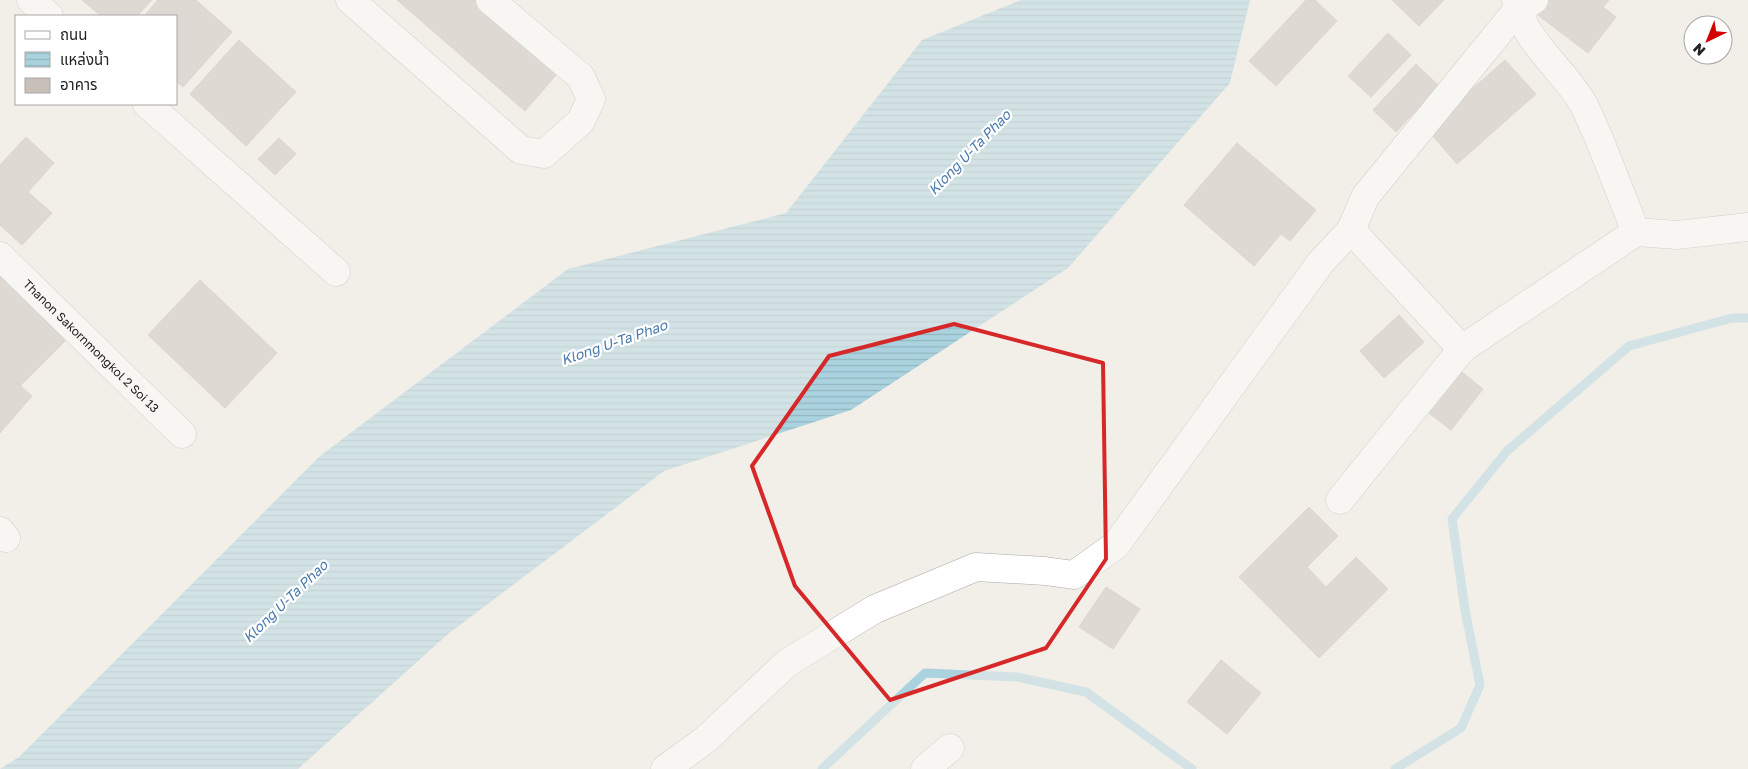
<svg xmlns="http://www.w3.org/2000/svg" width="1748" height="769" font-family="'Golos Text','Noto Sans Thai',sans-serif">
  <style>
    .water { fill: url(#water-rules) }
    .lines { fill: none; stroke-linecap: round; stroke-linejoin: round }
    .stream { stroke: #aad3df; stroke-width: 9 }
    .building { fill: #c7bfb8; stroke: #c4b6ab }
    .minor-casing { stroke: #a9a9a9; stroke-width: 29 }
    .minor { stroke: #fff; stroke-width: 28 }
    .marked { fill: none; stroke: #d62828; stroke-width: 4; stroke-linejoin: round }
    .labels { text-anchor: middle; dominant-baseline: central; stroke-width: 4.5; stroke-linejoin: round; paint-order: stroke }
    .street-label { font-size: 12px; fill: #222; stroke: #fff }
    .water-label { font-size: 14px; font-style: italic; fill: #4a7aab; stroke: #fff }
  </style>
  <defs>
    <pattern id="water-rules" width="6" height="5" patternUnits="userSpaceOnUse" patternTransform="scale(1.25)"><rect width="6" height="5" fill="#aad3df"/><path d="M0 2.5h6" fill="none" stroke="#92b5bf"/></pattern>
  </defs>
  <rect width="100%" height="100%" fill="#f2efe9"/>
  <path class="water" d="M1021,0H1250L1230,83L1068,268L851,410L664,471L448,634L298,769H0L19,757L320,456L568,269L786,213L922,40Z"/>
  <g class="lines">
    <path class="stream" d="M822,769L925,673L1017,677L1086,692L1192,769
      M1395,769L1461,728L1480,685L1465,610L1452,519L1507,451L1629,346L1732,318H1748"/>
  </g>
  <path class="building" d="M82,0H152L137,16H101Z
    M158,0H196L232,32L183,87L176,81V16H144Z
    M397,0H485L563,67L525,111Z
    M1306,0H1315L1337,21L1276,86L1249,61Z
    M1392,0H1444L1419,26Z
    M1549,0H1609L1603,7L1616,17L1588,53L1538,15Z
    M1388,33L1411,55L1371,97L1348,76Z
    M239,40L296,92L246,146L190,94Z
    M1505,60L1536,94L1457,164L1427,129Z
    M1416,64L1439,86L1396,132L1373,110Z
    M26,137L54,163L28,192L52,213L22,245L0,225V165Z
    M279,138L296,154L275,175L258,159Z
    M1237,143L1316,210L1290,241L1281,234L1254,266L1184,205Z
    M0,271L68,338L20,386L0,367Z
    M200,280L277,353L225,408L148,335Z
    M1399,315L1424,342L1384,378L1360,351Z
    M0,367L32,396L0,433Z
    M1458,369L1483,389L1451,430L1426,411Z
    M1309,507L1338,536L1307,567L1326,587L1356,557L1388,589L1319,658L1239,577Z
    M1106,587L1140,609L1113,649L1079,627Z
    M1221,660L1261,693L1227,734L1187,702Z"/>
  <g class="lines">
    <g class="minor-casing">
      <g id="minor">
        <path d="M31,0L49,16"/>
        <path d="M350,0L521,150L544,154L581,121L591,99L581,77L490,0"/>
        <path d="M1516,0C1523,42 1564,69 1584,105C1589,115 1593,126 1598,136C1611,168 1623,200 1636,232L1677,235L1748,227"/>
        <path d="M147,104L336,272"/>
        <path d="M1351,230L1462,349"/>
        <path id="s1" d="M0,256L182,434"/>
        <path d="M1340,500L1462,349L1636,232"/>
        <path d="M0,531L6,538"/>
        <path d="M665,769L705,740L787,663L875,609L976,567L1045,571L1074,575L1116,545L1321,262L1351,230L1365,197L1518,9L1534,0"/>
        <path d="M925,769L950,748"/>
      </g>
    </g>
    <use href="#minor" class="minor"/>
  </g>
  <path d="M0 0H1748V769H0ZM954,324L1103,363L1106,559L1046,648L890,700L795,586L752,466L829,356Z" fill="#f2efe9" fill-opacity=".55" fill-rule="evenodd"/>
  <path class="marked" d="M954,324L1103,363L1106,559L1046,648L890,700L795,586L752,466L829,356Z"/>
  <g class="labels">
    <g class="street-label">
      <text stroke="none"><textPath href="#s1" startOffset="128">Thanon Sakornmongkol 2 Soi 13</textPath></text>
    </g>
    <g class="water-label">
      <text transform="translate(969 152) rotate(-46)">Klong U-Ta Phao</text>
      <text transform="translate(614 342) rotate(-19)">Klong U-Ta Phao</text>
      <text transform="translate(285 601) rotate(-44)">Klong U-Ta Phao</text>
    </g>
  </g>
  <rect x="15" y="15" width="162" height="90" fill="#ffffff" stroke="#a7a7a7"/>
  <rect x="25" y="31" width="25" height="8" fill="#ffffff" stroke="#a7a7a7"/>
  <text x="60" y="40" font-size="15" fill="#222222">ถนน</text>
  <rect x="25" y="52" width="25" height="15" fill="url(#water-rules)" stroke="#a7a7a7"/>
  <text x="60" y="65" font-size="15" fill="#222222">แหล่งน้ำ</text>
  <rect x="25" y="78" width="25" height="15" fill="#c7bfb8" stroke="#a7a7a7"/>
  <text x="60" y="90" font-size="15" fill="#222222">อาคาร</text>
  <g transform="translate(1708 40) rotate(223)"><circle r="24" fill="#ffffff" stroke="#a7a7a7"/>
  <path d="M0-4L9 19L0 12L-9 19Z" fill="#d40000"/>
  <text y="-8" font-size="14" font-weight="bold" text-anchor="middle" fill="#222222">N</text>
  </g>
</svg>
